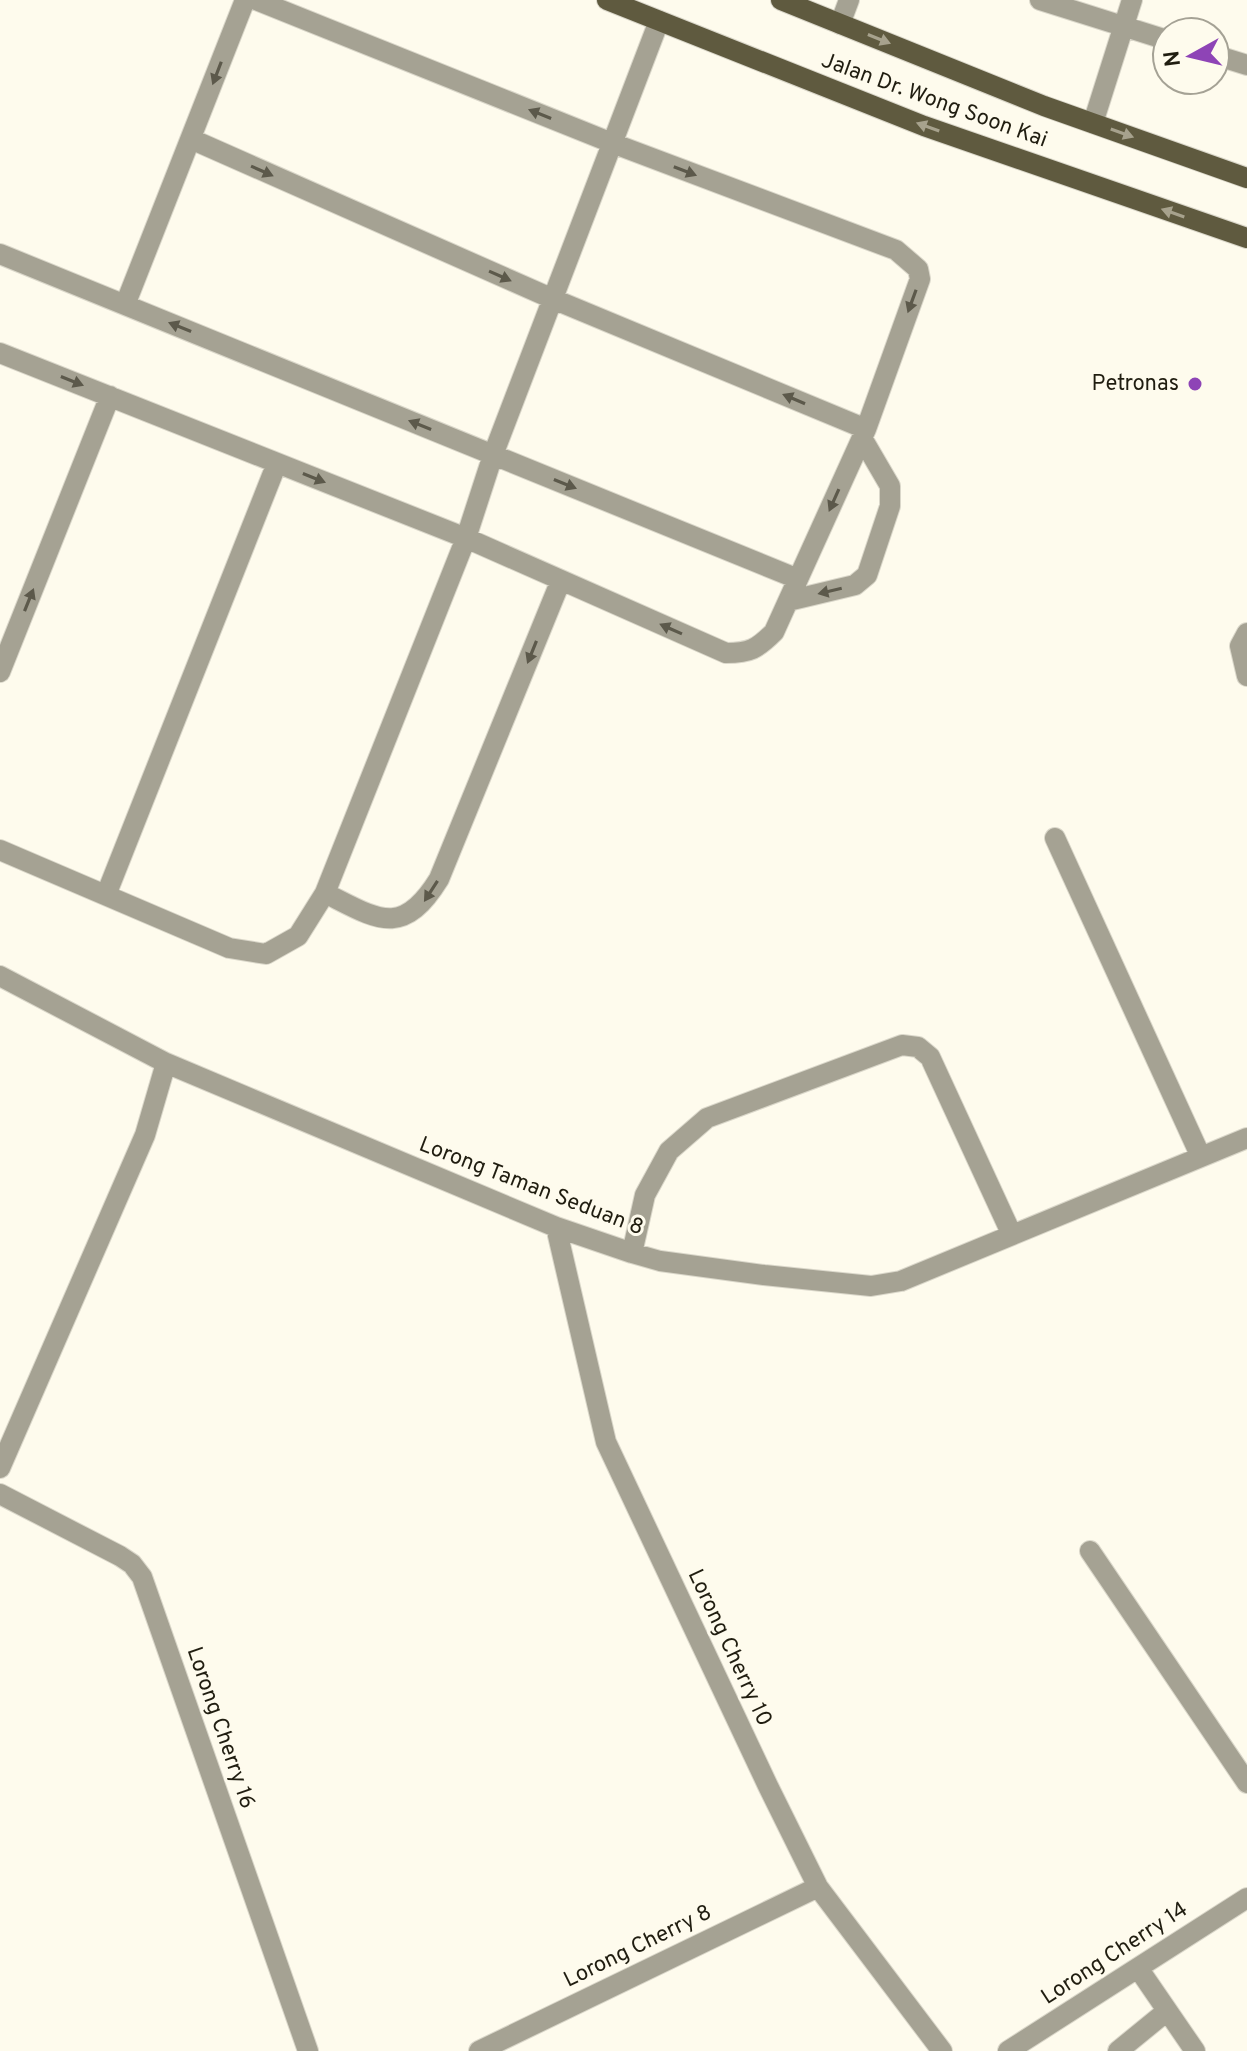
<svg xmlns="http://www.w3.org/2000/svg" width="1247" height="2051" font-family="Overpass,sans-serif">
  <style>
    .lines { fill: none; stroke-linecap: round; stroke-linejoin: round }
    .minor-casing { stroke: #dad7ca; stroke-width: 22 }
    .major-casing { stroke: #dad7ca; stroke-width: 22 }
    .minor { stroke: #a5a293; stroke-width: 20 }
    .major { stroke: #5f5a3f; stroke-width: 20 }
    .oneway { fill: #a7a28d }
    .oneway2 { fill: #5c594b }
    .poi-dot { fill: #8e44b6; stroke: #fefbed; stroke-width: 3 }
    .labels { text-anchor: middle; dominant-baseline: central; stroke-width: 6; stroke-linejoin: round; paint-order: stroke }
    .street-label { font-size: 22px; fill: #201d10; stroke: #fefbed }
    .poi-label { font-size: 22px; fill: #201d10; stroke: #fefbed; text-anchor: end }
  </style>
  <rect width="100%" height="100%" fill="#fefbed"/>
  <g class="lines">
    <g class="minor-casing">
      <path id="minor" d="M1040,0L1167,40
        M840,24L849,0
        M1215,55L1247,65
        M1093,123L1132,0
        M191,139L553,299L866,429
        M0,254L798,579
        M125,305L245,0
        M0,353L466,538L726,653C750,653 757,649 774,632L866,429L920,279L918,269L896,250L612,143L256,0
        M788,601L855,585L867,575L890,506V486L862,438
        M1247,633L1240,646L1247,676
        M0,672L110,396
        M1055,838L1201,1157
        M0,850L229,948L266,954L298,936L325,893L466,538L493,455L659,21
        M325,893C377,919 402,939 439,879L561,580
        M106,895L277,463
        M0,976L166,1063L556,1227L632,1253L660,1261L764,1275L871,1286L901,1281L1247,1138
        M556,1227L606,1442L768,1786L818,1887L942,2051
        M632,1253L645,1195L669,1151L707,1118L902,1045L918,1047L930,1057L1012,1235
        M0,1468L145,1135L166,1063
        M0,1494L120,1556L132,1564L142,1577L308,2051
        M1090,1551L1247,1783
        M1138,1968L1195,2051
        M479,2051L818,1887
        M1008,2051L1247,1898
        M1118,2051L1167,2011"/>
    </g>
    <g class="major-casing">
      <path id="major" d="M607,0L924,126L1247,238
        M781,0L1044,106L1247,178"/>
    </g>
    <use href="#minor" class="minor"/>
    <use href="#major" class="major"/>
  </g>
  <defs><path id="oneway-solid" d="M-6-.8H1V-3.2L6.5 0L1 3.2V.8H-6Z" transform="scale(2)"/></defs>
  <g class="oneway">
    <use href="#oneway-solid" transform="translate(879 39) rotate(22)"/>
    <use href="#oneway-solid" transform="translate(928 127) rotate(-160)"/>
    <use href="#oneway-solid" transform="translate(1122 133) rotate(20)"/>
    <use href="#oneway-solid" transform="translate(1173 213) rotate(-161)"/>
  </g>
  <g class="oneway2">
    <use href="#oneway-solid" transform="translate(217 73) rotate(111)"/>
    <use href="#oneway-solid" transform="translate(540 114) rotate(-158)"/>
    <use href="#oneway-solid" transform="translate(262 171) rotate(24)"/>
    <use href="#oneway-solid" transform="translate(685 171) rotate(21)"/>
    <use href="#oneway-solid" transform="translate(500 276) rotate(24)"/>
    <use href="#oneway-solid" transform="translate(912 301) rotate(110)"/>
    <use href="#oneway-solid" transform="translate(180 327) rotate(-158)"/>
    <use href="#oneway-solid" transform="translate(72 381) rotate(22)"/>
    <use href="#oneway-solid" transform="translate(794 399) rotate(-157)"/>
    <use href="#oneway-solid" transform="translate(420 425) rotate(-158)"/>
    <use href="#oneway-solid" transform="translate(314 478) rotate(22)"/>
    <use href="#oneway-solid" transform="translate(565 484) rotate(22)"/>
    <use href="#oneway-solid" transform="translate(834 500) rotate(114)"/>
    <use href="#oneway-solid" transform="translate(830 591) rotate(167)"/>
    <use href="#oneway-solid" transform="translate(29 600) rotate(-68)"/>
    <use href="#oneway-solid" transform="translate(671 629) rotate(-156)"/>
    <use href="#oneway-solid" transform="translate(532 652) rotate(112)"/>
    <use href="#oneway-solid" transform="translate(431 891) rotate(123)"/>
  </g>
  <circle class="poi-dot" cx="1195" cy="384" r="8"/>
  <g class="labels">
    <g class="street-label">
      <text transform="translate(934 101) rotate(20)">Jalan Dr. Wong Soon Kai</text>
      <text transform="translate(531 1187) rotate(21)">Lorong Taman Seduan 8</text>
      <text transform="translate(729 1648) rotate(65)">Lorong Cherry 10</text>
      <text transform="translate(220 1728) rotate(71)">Lorong Cherry 16</text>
      <text transform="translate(638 1947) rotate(-26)">Lorong Cherry 8</text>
      <text transform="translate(1115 1954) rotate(-33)">Lorong Cherry 14</text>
    </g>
    <g class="poi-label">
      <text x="1179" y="384">Petronas</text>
    </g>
  </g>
  <g transform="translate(1191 56) rotate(262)"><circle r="38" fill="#fefbed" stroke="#a5a295" stroke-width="2"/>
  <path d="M0-6L14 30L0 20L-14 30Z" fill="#8e44b6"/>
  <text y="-12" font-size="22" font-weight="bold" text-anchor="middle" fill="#201d10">N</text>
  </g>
</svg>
